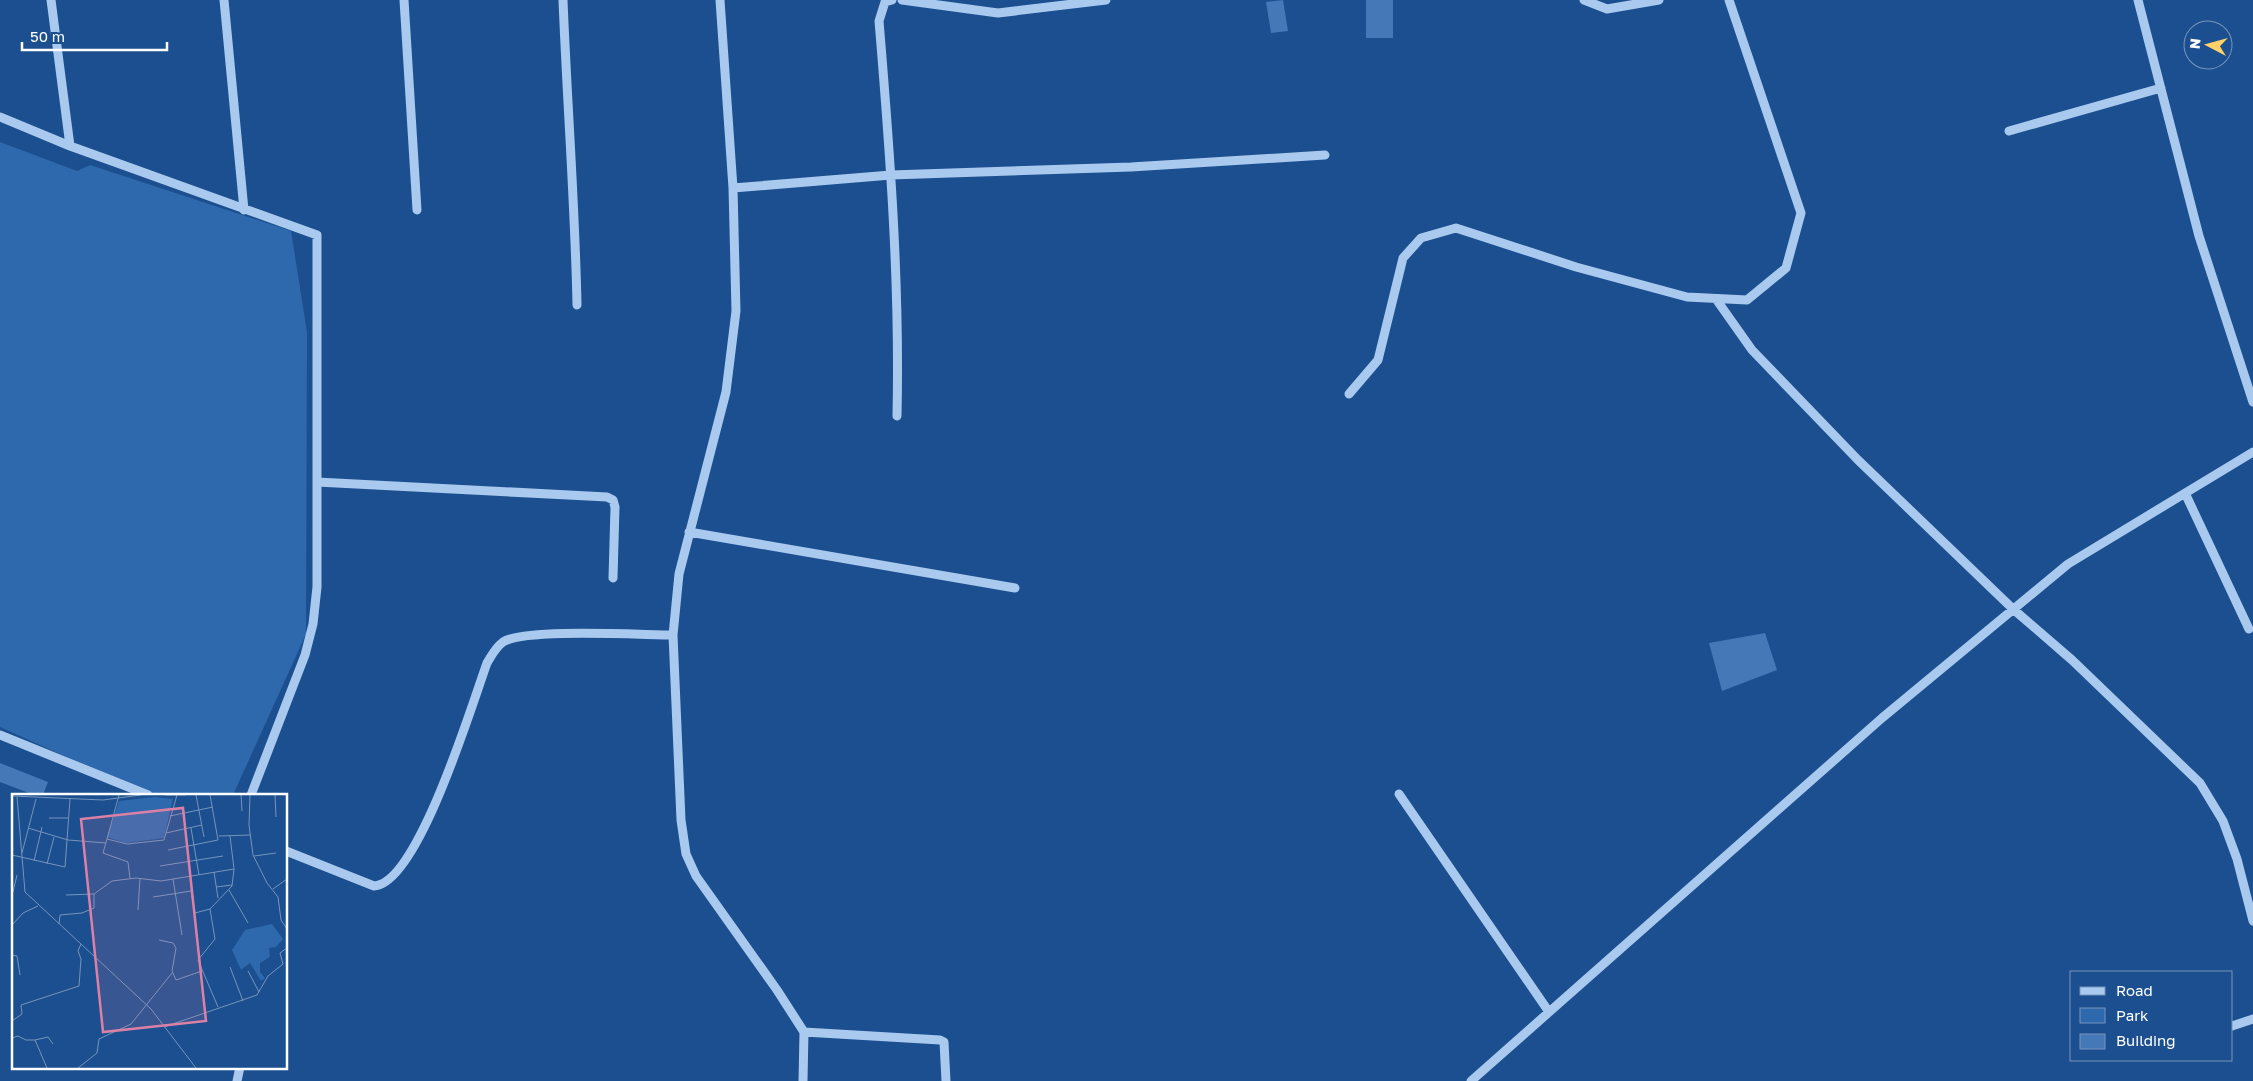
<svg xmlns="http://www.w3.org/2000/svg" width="2253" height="1081" font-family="'Golos Text',sans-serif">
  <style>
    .green { fill: #2e69ad }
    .building { fill: #4478b7 }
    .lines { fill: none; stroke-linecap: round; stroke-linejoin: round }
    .minor { stroke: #a9c9ee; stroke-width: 9 }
    .inset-road { fill: none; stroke: #7695bc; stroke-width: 1 }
    .view { fill: #dd80a5; fill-opacity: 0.15; stroke: #dd80a5; stroke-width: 2.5 }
    .inset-edge { fill: none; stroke: #fff; stroke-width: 2.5 }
  </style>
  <rect width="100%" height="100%" fill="#1b4f8f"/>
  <path class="green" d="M0,142L77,171L90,165L291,231L307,332L306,634L233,795H151L0,727Z"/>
  <path class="building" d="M1283,0L1288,31L1271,33L1266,2Z
    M1366,0H1393V38H1366Z
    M1765,633L1777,670L1722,691L1709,643Z
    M0,763L48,782L43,795H34L0,782Z"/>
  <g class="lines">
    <path class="minor" d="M51,0L70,146
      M224,0L244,210
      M404,0L417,210
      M563,0C567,102 575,203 577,305
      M720,0L733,188L736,311L726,392L679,574L673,635L681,820L686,854L696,876L777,990L804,1032L803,1081
      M892,0L885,2L879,21C890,153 900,284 897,416
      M902,0L998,13L1106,0
      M1584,0L1607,9L1659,0
      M2138,0L2199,236L2253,402
      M0,117L70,146L317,235V587L313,624L305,655L251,795
      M2009,131L2161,88
      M733,188L891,175L1131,167L1325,155
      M1716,299L1752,350L1858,460L2013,609L2072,660L2200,783L2223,821L2237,859L2253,921
      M1349,394L1378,360L1403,258L1421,238L1456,228L1576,267L1687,297L1747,300L1786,268L1801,213L1729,0
      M317,482L607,497L613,500L615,507L613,578
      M2185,493L2249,629
      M689,532L1015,588
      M0,735L148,795
      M1399,794L1549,1012
      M286,851L374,886C418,884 472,704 487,663C492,655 495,648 503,642C524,628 642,635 673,635
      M2232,1026L2253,1019
      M804,1032L940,1040L944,1042L946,1081
      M237,1081L240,1067
      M1471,1081L1882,718L2068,564L2253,452"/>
  </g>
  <g transform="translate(12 794)">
    <rect width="275" height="275" fill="#1b4f8f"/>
    <path d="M143,3L161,5L152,44L114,49L95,43L107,7ZM260,130L271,145L264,153L257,154L258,163L248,169V178L253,184L249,187L238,169L229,176L220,156L233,136Z" fill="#2e69ad"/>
    <path class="inset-road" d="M107,1L95,45L115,50L152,46L165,1M153,1H174M184,1L192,43M229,1L230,17M238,1L237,31L241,61L255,89L266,103L269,126L275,135M263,1L264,23M0,2L91,6L129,1M5,3L13,98L139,215L184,274M158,22L201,13M37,24H56M16,34L56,46L94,49M179,34L187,81M154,39L190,31M207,42L238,41M95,45L91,59L116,68L118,84M156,56L206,46L198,1M10,59L24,5M0,61L53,73L58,5M242,62L264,59M22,67L30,33M35,70L42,43M148,72L211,62M202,78L206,104M161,85L170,141M204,93L220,91M261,95L275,85M217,96L236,129M1,98L5,81M54,101L82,100L100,87L124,84L149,87L222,75L218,42M141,103L179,97L183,119L198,115M126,116L128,84M47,130L48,121L70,119L82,114V100M0,131L11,119L26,112M147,146L161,149L164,154L160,177L164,186L190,177M0,161L5,162L8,181M218,173L231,207M236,177L247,198M206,213L186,166L203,145L198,115L220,92L222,75M0,227L10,220L9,211L67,192L69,165L66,157L69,150M152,233L245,201L256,182L271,170L268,159L275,154M0,244L6,242L14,246H23L35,274M23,246L36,243L41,250M66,274L85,259L87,245L119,230L160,179"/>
    <path class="view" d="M171,14L194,227L91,238L69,25Z"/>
    <rect width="275" height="275" class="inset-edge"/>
  </g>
  <rect x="2070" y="971" width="162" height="90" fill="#1b4f8f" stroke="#7695bc"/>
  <rect x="2080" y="987" width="25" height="8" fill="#a9c9ee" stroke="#7695bc"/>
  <text x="2116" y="996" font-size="15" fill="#ffffff">Road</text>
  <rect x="2080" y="1008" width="25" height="15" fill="#2e69ad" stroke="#7695bc"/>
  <text x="2116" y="1021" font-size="15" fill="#ffffff">Park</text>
  <rect x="2080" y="1034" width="25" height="15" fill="#4478b7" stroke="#7695bc"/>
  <text x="2116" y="1046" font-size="15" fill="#ffffff">Building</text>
  <g transform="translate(2208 45) rotate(276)"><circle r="24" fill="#1b4f8f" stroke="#7695bc"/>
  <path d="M0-4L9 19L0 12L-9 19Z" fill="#ffd166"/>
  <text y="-8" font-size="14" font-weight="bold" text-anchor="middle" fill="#ffffff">N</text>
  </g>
  <path d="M22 42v8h145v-8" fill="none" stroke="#ffffff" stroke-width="2.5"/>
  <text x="30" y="42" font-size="15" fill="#ffffff" stroke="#1b4f8f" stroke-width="4" paint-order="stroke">50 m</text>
</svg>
